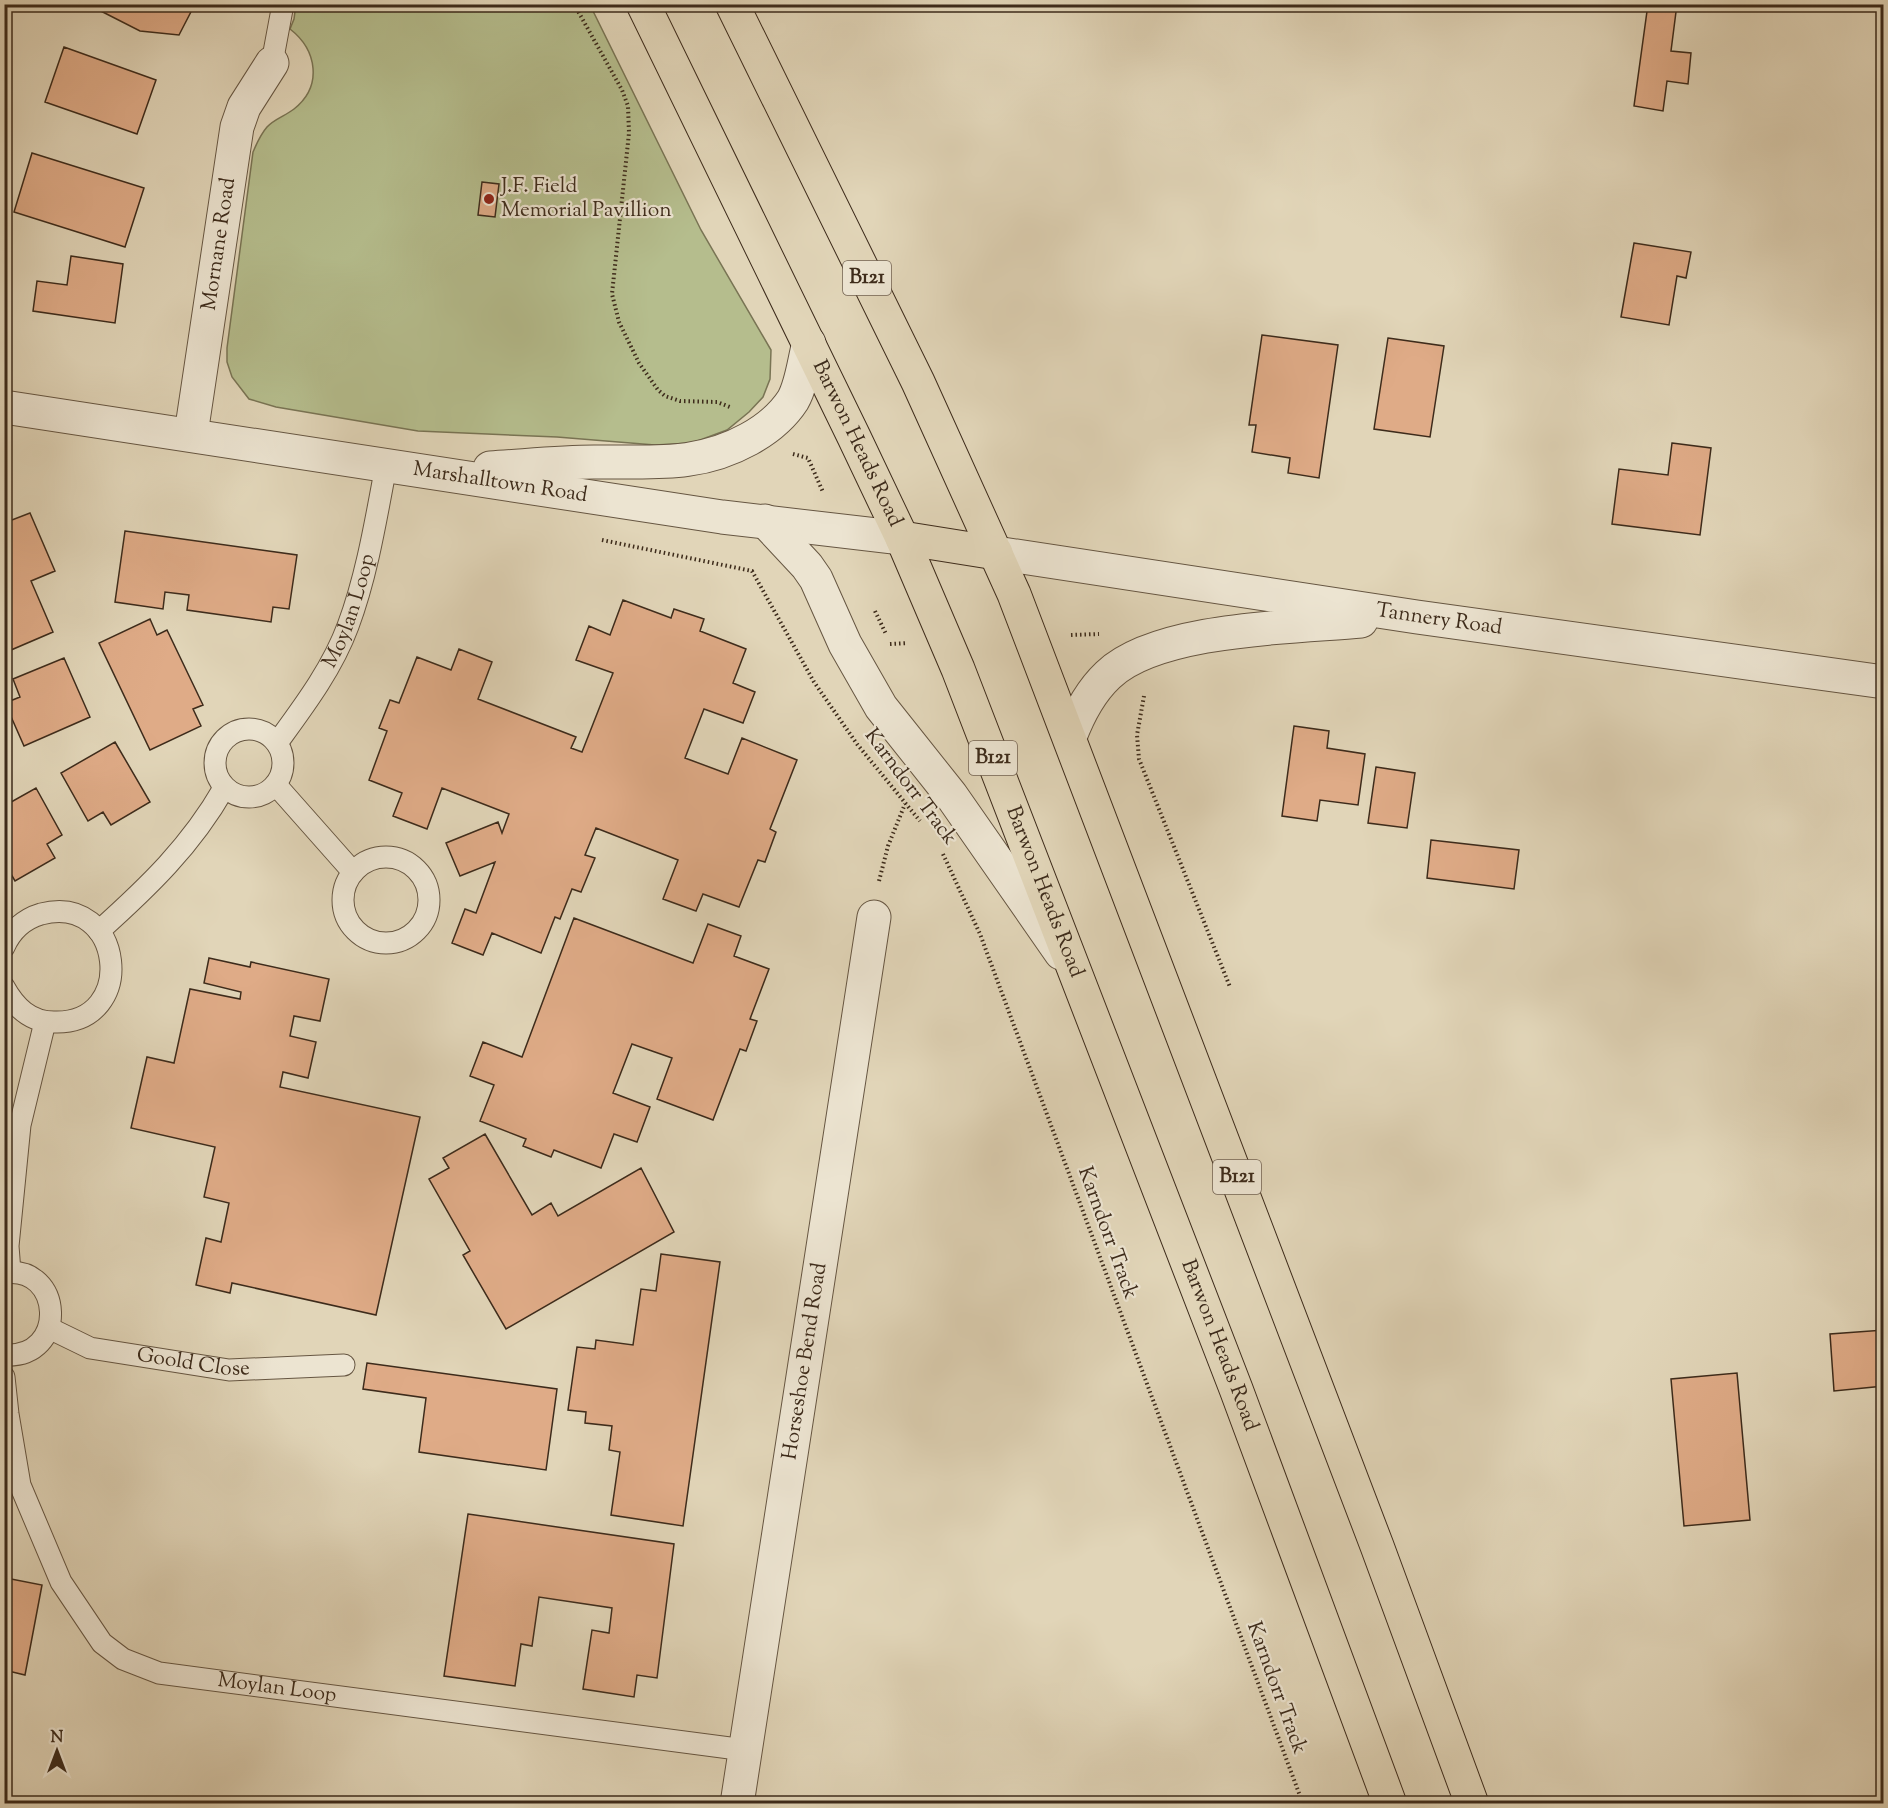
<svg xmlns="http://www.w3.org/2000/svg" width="1888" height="1808" font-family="'Sorts Mill Goudy',serif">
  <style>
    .green { fill: #b5bd8d; stroke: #797454; stroke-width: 1.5 }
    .building { fill: #dfab87; stroke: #3d2b1b; stroke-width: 1.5 }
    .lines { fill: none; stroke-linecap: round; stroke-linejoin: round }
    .service-casing { stroke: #665642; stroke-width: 23 }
    .minor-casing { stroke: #665642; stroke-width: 35 }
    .tertiary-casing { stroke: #665642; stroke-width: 35 }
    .primary-casing { stroke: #3d2b1b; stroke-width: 35 }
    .path { stroke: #3d2b1b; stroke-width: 4; stroke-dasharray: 1.5 3; stroke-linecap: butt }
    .service { stroke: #ece4d1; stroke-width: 21 }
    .minor { stroke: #ece4d1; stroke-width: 33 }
    .tertiary { stroke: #ece4d1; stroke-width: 33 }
    .primary { stroke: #e1d5b8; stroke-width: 33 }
    .poi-dot { fill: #8f2418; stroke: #ece4d1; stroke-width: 2 }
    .labels { text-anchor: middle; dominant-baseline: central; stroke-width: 4.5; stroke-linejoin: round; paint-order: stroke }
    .shield { fill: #ece4d1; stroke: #726252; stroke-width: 1.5 }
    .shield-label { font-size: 20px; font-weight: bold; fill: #3d2b1b }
    .poi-label { font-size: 21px; fill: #3d2b1b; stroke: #ece4d1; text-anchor: start }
    .street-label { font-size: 21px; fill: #3d2b1b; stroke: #ece4d1 }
  </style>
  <rect width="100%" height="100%" fill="#e1d5b8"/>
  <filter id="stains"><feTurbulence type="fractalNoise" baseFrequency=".00333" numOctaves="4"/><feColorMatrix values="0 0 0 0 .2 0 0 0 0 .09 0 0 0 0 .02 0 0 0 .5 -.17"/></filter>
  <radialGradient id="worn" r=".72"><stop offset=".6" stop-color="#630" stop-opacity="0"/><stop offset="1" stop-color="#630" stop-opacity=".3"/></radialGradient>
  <path class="green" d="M296,4L590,5L701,230L771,350L770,379L763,397L749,412L727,430L692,443L655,445L557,437L418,431L276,407L249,399L232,377L227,362V348L253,152C257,143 260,135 267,127C274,119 285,116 294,109C323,86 317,50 290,29L294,19Z"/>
  <path class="building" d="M87,4H195L179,35L140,31Z
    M1648,4H1677L1671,51L1691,53L1688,84L1667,81L1663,111L1634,106Z
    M64,47L156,80L137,134L45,102Z
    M32,153L144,188L125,247L14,212Z
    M482,182L499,184L495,217L478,215Z
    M1634,243L1691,252L1686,278L1677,276L1669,325L1621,317Z
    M71,256L123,264L115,323L33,311L37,281L67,285Z
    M1262,335L1338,345L1319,478L1288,473L1290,458L1252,452L1256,425H1249Z
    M1388,338L1444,346L1430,437L1374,429Z
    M1672,443L1711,448L1700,535L1612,524L1619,469L1668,475Z
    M30,513L55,571L31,581L53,632L4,653V523Z
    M125,531L297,555L289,609L273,607L271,622L187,610L189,595L165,592L163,609L115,602Z
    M623,600L671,618L674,609L704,619L700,631L746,649L733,683L755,692L743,723L704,709L685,758L728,774L742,738L797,760L770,829L776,832L765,862L758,860L739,907L703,894L696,911L663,899L678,860L596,828L585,855L595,858L581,892L572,889L560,919L555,917L541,953L492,933L483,955L452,943L465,909L476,913L495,862L460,876L446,843L498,822L502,833L509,814L442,788L427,829L393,816L402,793L369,780L387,731L379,728L390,700L399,703L417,657L451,670L459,649L492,662L478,699L576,737L571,748L582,752L613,673L576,660L589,626L610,635Z
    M150,619L157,635L167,630L203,705L193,709L201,726L150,750L99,643Z
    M64,658L90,717L24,746L5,703L20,697L13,679Z
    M1294,726L1329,731L1327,748L1365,754L1358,805L1320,800L1317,821L1282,816Z
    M115,742L150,802L111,825L103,812L88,821L61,773Z
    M1376,767L1415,773L1407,828L1368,823Z
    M36,788L62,835L47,844L55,858L15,881L4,862V806Z
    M1431,840L1519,850L1514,889L1427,878Z
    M574,918L693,963L708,924L741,936L734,956L769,969L750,1019L757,1021L746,1051L740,1049L713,1120L657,1099L672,1058L632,1044L613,1093L650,1107L637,1142L614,1134L601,1168L554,1150L551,1157L523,1146L526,1139L480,1121L494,1085L470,1076L483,1042L522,1057Z
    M209,958L250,967L251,962L329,979L320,1021L294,1016L290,1036L316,1042L308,1078L283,1072L280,1087L420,1117L376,1315L232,1283L230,1293L196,1285L206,1238L221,1242L229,1203L204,1197L215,1147L131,1128L147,1057L174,1063L190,989L240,999L241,992L204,983Z
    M485,1134L532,1215L551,1203L558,1216L641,1168L674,1232L506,1329L463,1255L470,1251L429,1179L449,1168L443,1158Z
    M661,1254L720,1262L683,1526L611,1515L620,1452L609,1450L612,1426L585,1423L586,1412L568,1410L577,1347L595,1349L596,1340L633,1345L641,1289L656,1291Z
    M1884,1330V1386L1834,1391L1830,1334Z
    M367,1363L557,1389L546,1470L419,1452L426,1398L363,1389Z
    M1737,1373L1750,1520L1684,1526L1671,1379Z
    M468,1514L674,1544L657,1678L637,1675L634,1697L583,1689L592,1630L609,1633L612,1608L539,1597L532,1646L521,1644L515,1686L444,1676Z
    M6,1578L42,1585L25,1675L4,1670Z"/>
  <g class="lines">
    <g class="service-casing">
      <g id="service">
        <path d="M272,63L283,4"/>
        <circle cx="249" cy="763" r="34"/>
        <path id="s1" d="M277,743C304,706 332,669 348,626C367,575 376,519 386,466"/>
        <path d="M276,785L353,872"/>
        <circle cx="386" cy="900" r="43"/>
        <path d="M99,931C148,887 191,846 224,788"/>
        <path d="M4,947C11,931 24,919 41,914C124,892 139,1025 54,1022C30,1022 15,1007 4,987"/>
        <path d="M10,1272L8,1246L20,1125L45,1022"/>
        <path d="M4,1273C63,1264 69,1359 4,1355"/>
        <path id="s2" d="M49,1328L90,1348L229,1370L344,1365"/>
        <path id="s3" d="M4,1377L8,1414L20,1485L61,1582L102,1643L123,1659L159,1673L745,1750"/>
      </g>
    </g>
    <g class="minor-casing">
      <g id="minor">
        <path id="s4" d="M191,434L237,127L244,107L272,63"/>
        <path id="s5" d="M996,553L1417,617L1884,682"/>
        <path d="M1070,737C1079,713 1090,692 1108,675C1157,628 1295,627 1361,621"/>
        <path id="s6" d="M737,1804L874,917"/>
      </g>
    </g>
    <g class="tertiary-casing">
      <g id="tertiary">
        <path id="s7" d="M4,407L722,517L902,538"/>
        <path d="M490,468C524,466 559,462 594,462C651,461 697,468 749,439C767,429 782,417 793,400C802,384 804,361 809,343"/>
        <path d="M765,521L807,566L816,579L845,644L881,707L951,795L1061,953"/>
      </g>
    </g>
    <g class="primary-casing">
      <g id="primary">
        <path id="s8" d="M643,4L854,437L902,538L958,669L1236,1389L1390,1804"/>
        <path d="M732,4L918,382L1014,594L1377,1546L1472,1804"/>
        <path d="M902,538L996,553"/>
      </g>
    </g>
    <path class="path" d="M574,4L622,90L628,106L629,133L612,294L619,322L639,363L658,390L665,396L680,401L717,402L730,407
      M793,454L808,458L823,492
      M602,540L752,571L814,682L857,744L920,821
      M875,611L886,634
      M1071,635L1099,634
      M890,644L908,643
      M1144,696L1137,735L1139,759L1230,987
      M943,854L980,934L1303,1804
      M879,881L888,846L905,804"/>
    <use href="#service" class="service"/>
    <use href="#minor" class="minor"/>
    <use href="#tertiary" class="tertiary"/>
    <use href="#primary" class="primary"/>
  </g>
  <circle class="poi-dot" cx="489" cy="199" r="6"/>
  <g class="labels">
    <g class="shield">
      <rect x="843" y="261" width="48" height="34" rx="4.5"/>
      <rect x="969" y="741" width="48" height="34" rx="4.5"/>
      <rect x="1213" y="1160" width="48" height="34" rx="4.5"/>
    </g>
    <g class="shield-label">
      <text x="867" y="278">B121</text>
      <text x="993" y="758">B121</text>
      <text x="1237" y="1177">B121</text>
    </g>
    <g class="poi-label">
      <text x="501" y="187">J.F. Field<tspan x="501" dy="24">Memorial Pavillion</tspan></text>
    </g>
    <g class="street-label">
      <text stroke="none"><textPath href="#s4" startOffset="192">Mornane Road</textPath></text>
      <text stroke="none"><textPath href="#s8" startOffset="489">Barwon Heads Road</textPath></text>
      <text stroke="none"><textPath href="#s7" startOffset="502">Marshalltown Road</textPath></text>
      <text stroke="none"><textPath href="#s1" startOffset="152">Moylan Loop</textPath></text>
      <text stroke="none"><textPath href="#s5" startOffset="448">Tannery Road</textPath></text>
      <text transform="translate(910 787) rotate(53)">Karndorr Track</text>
      <text stroke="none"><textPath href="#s8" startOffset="975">Barwon Heads Road</textPath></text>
      <text transform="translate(1107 1233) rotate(70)">Karndorr Track</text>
      <text stroke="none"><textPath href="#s8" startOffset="1461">Barwon Heads Road</textPath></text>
      <text stroke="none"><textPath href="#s6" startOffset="448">Horseshoe Bend Road</textPath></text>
      <text stroke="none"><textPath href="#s2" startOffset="150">Goold Close</textPath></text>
      <text transform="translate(1276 1688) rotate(70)">Karndorr Track</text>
      <text stroke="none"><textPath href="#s3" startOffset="472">Moylan Loop</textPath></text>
    </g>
  </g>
  <rect width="1888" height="1808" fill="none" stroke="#e1d5b8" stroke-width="24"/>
  <rect x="6" y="6" width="1876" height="1796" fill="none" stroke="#3d2b1b" stroke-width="3"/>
  <rect x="12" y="12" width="1864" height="1784" fill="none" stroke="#3d2b1b" stroke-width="1.5"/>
  <g transform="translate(57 1751)" stroke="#ece4d1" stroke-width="4.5" paint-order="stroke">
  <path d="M0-4.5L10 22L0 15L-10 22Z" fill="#3d2b1b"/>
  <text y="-9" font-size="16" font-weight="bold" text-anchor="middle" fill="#3d2b1b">N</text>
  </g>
  <rect width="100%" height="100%" filter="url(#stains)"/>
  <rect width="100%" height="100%" fill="url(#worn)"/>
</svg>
